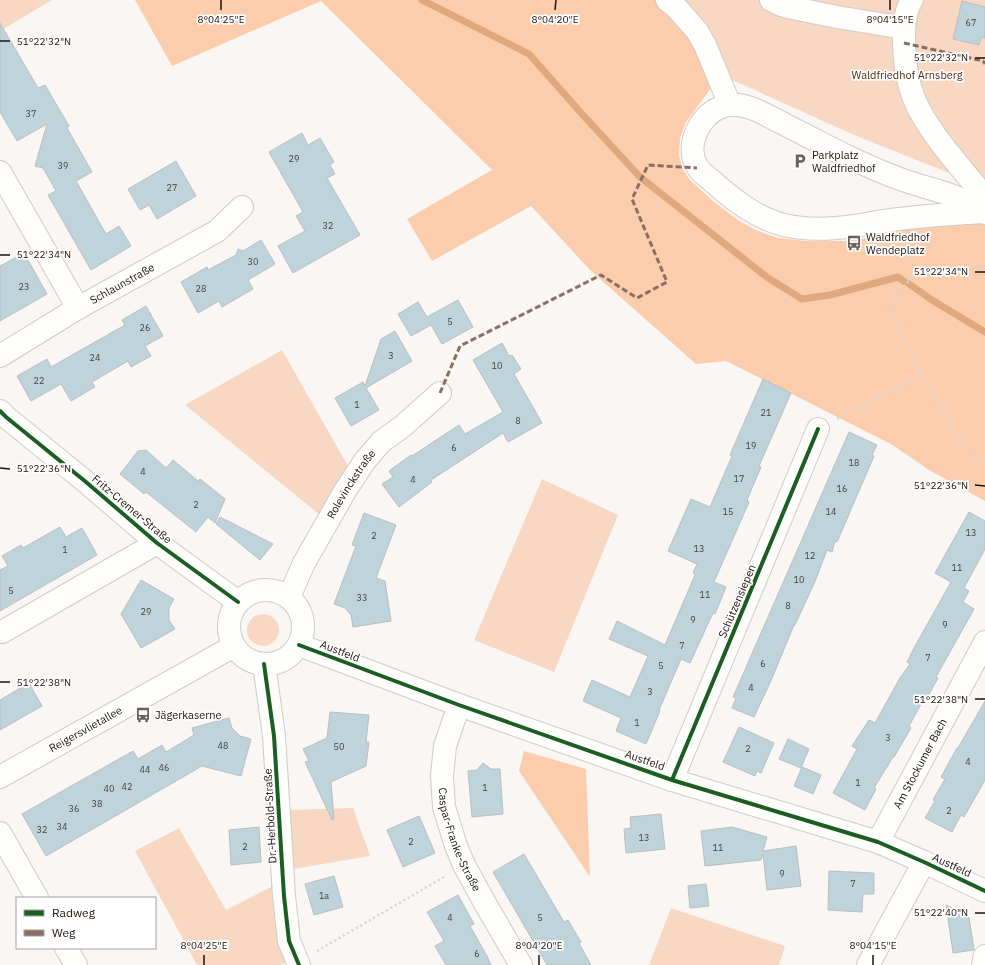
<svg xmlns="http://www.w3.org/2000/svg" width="985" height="965" font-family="'IBM Plex Sans',sans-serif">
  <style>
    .green { fill: #f8d8c2 }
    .forest { fill: #fbcdac }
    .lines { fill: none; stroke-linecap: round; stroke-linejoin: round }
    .stream { stroke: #dfa87e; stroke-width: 7 }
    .building { fill: #bed3da; stroke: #babfc0 }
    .minor-casing { stroke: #d1cbc5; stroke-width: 24 }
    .path { stroke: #d5d4d4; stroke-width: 2.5; stroke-dasharray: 2 3; stroke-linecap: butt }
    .minor { stroke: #fefefd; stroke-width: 22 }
    .quiet { stroke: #8d6e63; stroke-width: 3; stroke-dasharray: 6 3; stroke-linecap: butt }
    .cycleway-casing { stroke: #fff; stroke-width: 6 }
    .cycleway { stroke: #1b5e20; stroke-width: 4 }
    .ticks { fill: none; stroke: #1c120b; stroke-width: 1.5 }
    .labels { text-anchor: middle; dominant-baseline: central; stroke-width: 3.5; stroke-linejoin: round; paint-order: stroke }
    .number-label { font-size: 9px; fill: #44423f }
    .park-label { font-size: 11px; fill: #4a2a11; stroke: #fff }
    .poi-label { font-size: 11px; fill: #1c120b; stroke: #fff; text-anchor: start }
    .street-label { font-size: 11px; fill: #1c120b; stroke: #fff }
    .ticks-label { font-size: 10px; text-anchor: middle; fill: #1c120b; stroke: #fff; stroke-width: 3.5; stroke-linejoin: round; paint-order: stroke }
  </style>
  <rect width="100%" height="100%" fill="#f9f6f3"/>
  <path class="green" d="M0,0H52L0,31Z
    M674,0H985V181L956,167L949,173L854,135L728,78Z
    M282,350L348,466L320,515L185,405Z
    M542,479L618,515L554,672L474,640Z
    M247 630a16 16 0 1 1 32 0a16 16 0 1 1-32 0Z
    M353,808L370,856L293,869L290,810Z
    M179,828L226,910L275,885L279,943L285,963L280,965H197L135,851Z
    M671,908L785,946L779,965H649Z"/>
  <path class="forest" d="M135,0H674L714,84L686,122L680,138L679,155L682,168L690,180L713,201L739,221L758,231L778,238L806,241H844L880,236L910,227L985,223V501L929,470L891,444L726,361L696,364L591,271L531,206L432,261L407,219L492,170L321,1L172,66Z
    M524,751L586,769L590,877L519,771Z"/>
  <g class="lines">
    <path class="stream" d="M422,0L529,54L582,114L640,177L768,278L802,299L830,295L898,277L905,282
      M909,284L932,300L985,332"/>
  </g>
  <path class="building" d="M962,1L985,7V38L981,37L979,45L953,39Z
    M0,23L38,88L45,85L69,126L67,128L92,172L76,181L106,234L119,226L131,246L91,270L48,195L56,191L43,168L35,166L47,124L17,141L0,112Z
    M302,133L308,145L320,138L334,162L330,165L335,174L327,178L360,235L293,273L278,246L305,231L296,216L303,212L269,152Z
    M176,161L196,196L157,219L149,205L140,210L128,189Z
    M261,240L275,264L248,280L253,289L222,307L219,301L198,313L181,282L207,267L208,270L236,255L238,249L243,251Z
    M24,253L47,294L0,321V266Z
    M458,300L473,327L442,344L431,325L411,336L398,314L418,302L427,317Z
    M146,306L163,336L145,346L151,356L131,367L128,361L92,382L95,387L71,401L61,384L31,401L17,376L47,359L51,367L125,325L122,320Z
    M395,331L412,361L366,388L379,410L351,426L335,398L363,382L365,386L381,339Z
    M502,343L509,356L512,355L521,369L514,374L542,423L508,442L503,433L431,480L432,482L399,507L382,484L393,477L389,471L411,455L412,456L459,425L465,434L503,412L473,360Z
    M763,379L791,393L759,466L761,467L747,500L749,502L714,582L726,587L715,614L713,613L690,663L681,659L659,710L660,711L646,744L616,731L621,718L583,701L592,680L630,697L648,656L609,639L617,621L665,645L695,575L693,573L697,564L668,551L691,499L710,507L732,456L730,455Z
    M849,432L877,445L872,455L874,456L837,542L835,541L832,552L827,550L816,579L795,625H794L770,683L754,717L732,708L736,698L733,697Z
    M146,450L166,468L173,460L198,481L200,479L225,499L215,523L208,517L196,532L146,492L144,494L120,474L138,451Z
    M969,512L985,521V549L964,588L969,591L963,602L974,609L936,677L938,678L927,698L925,697L909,726L911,728L894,757H893L874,788L876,789L865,810L833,793L857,749L852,746L869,720L875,723L900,678L910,664L907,662L914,648L951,582L935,573Z
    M364,513L396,525L376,578L385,581L391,621L353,627L351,615L345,608L334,604L356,546L352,545Z
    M220,517L273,544L260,560L216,524Z
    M60,527L66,537L82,528L97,555L0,611V570L8,566L2,556L21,545L23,548Z
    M141,580L174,599L169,608V620L175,629L141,648L121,614Z
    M29,683L42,706L0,730V700Z
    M985,701V780L964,817L961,815L952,832L925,818L935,801L933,800L945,779L941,777L957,748H958Z
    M330,712L369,715L366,742H369L366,766L331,782L334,819L332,820L305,762L309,761L303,749L327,738Z
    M229,718L232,728L240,736L251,739L241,776L202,766L46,856L22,814L133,751L138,759L162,745L166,752L194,735L192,728Z
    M739,727L774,743L761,773L757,771L755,776L723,762Z
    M788,739L809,749L801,768L779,759Z
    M483,763L491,769H500L503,814L472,817L468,771L477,770Z
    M802,767L821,775L813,794L794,786Z
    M661,814L665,849L626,853L624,829L631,828L630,817Z
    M419,816L435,853L403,867L387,830Z
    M259,827L261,862L231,865L229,830Z
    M732,827L767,837L763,851L796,846L801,886L767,890L763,854L761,860L705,866L701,831Z
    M524,854L564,922L568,920L581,942L579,943L591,965H547L493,872Z
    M829,871L874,873V894H863L862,912L828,910Z
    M334,876L343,907L314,915L305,884Z
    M706,884L709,906L690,908L688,886Z
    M458,895L474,924L470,926L487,956L491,965H446L435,946L444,941L427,912Z
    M946,905L969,917L974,950L953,953Z"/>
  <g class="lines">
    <g class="minor-casing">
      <g id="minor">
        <path d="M667,0L676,7L697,31L705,45L730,105"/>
        <path d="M771,0L781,5L788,7L837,17L904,28"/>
        <path d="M912,0C905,10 904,26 904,38C904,59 907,82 915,101C920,114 928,124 935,135C951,157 968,177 985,197"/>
        <path d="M0,172L78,308"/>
        <path d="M983,212C950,214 917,216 884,221C874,222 864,225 854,226C833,229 805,230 784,225C756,218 732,199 711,180C706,176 700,172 697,166C689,153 693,137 700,125C707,114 716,107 729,105C748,103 766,115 782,123C821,143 859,164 900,179C916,185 934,189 951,195C962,199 973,206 983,212L985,213"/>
        <path id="s1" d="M0,356L78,308L217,231L242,207"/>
        <path d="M0,411L6,417L86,482L157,543L238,602"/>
        <circle cx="266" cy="627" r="37"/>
        <path id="s2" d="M289,597L304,563L345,491L364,462L381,442L403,426L440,393"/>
        <path d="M2,632L157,543"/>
        <path d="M299,645L459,705L672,780L878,842L924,862L985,891"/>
        <path d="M264,664L274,736L284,896L289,941L299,965"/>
        <path id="s3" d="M459,705L445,746L442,776L444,807L456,846L464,865L486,905L521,965"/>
        <path id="s4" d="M0,777L234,646"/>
        <path d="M672,780L818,429"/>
        <path d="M0,833L37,898"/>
        <path id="s5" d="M878,842L985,642"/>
        <path d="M66,948L76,965"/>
        <path d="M868,965L924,862"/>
        <path d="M983,965L985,956"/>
      </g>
    </g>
    <path class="path" d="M985,266L912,276L889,308L922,375L960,438L985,467
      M837,419L922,375
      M317,951L444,877"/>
    <use href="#minor" class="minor"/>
    <path class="quiet" d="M904,43L983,61L985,64
      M440,393L460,346L601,275L637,298L667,282L632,199L648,165L697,168"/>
    <g class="cycleway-casing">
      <path id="cycleway" d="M0,411L6,417L86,482L157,543L238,602
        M299,645L459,705L672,780L878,842L924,862L985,891
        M264,664L274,736L284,896L289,941L299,965
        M672,780L818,429"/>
    </g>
    <use href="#cycleway" class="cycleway"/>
  </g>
  <path class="ticks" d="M221,10V0M555,10L556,0M890,10V0M0,41H10M975,58H985M0,255H10M975,272H985M0,468L10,469M975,485L985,486M0,682H10M975,699H985M975,913H985M204,965V955M539,965V955M873,965V955"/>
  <defs>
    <g id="parking-bare" transform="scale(1.2)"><path d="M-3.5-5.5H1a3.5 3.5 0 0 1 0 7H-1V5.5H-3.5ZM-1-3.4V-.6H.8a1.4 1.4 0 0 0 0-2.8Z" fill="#69625c" stroke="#fff" stroke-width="2.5" paint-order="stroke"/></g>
    <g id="bus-bare" transform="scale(1.2)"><path d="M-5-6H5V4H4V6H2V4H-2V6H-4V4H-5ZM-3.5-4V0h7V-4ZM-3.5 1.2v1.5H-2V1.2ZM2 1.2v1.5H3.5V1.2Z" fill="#69625c" stroke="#fff" stroke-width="2.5" paint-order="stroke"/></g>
  </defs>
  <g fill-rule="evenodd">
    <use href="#parking-bare" x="800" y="161"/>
    <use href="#bus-bare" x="854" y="243"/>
    <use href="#bus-bare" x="143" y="715"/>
  </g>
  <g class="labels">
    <g class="number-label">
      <text x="971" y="22">67</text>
      <text x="31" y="113">37</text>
      <text x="294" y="158">29</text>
      <text x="63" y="165">39</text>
      <text x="172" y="187">27</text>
      <text x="328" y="225">32</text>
      <text x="253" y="261">30</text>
      <text x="24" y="286">23</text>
      <text x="201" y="288">28</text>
      <text x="450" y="321">5</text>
      <text x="145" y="327">26</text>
      <text x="391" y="355">3</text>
      <text x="95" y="357">24</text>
      <text x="497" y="365">10</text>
      <text x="39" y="380">22</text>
      <text x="357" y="404">1</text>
      <text x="766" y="412">21</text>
      <text x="518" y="420">8</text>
      <text x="751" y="445">19</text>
      <text x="454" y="447">6</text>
      <text x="854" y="462">18</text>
      <text x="143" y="471">4</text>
      <text x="739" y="478">17</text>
      <text x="413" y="479">4</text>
      <text x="842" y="488">16</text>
      <text x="196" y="504">2</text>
      <text x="728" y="511">15</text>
      <text x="831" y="511">14</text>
      <text x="971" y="532">13</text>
      <text x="374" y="535">2</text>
      <text x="699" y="548">13</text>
      <text x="65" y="549">1</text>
      <text x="810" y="555">12</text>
      <text x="957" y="567">11</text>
      <text x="799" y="579">10</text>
      <text x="11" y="590">5</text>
      <text x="705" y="594">11</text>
      <text x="362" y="597">33</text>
      <text x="788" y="605">8</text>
      <text x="146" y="611">29</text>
      <text x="693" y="619">9</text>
      <text x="945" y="624">9</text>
      <text x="682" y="645">7</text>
      <text x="928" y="657">7</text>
      <text x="763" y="663">6</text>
      <text x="661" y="665">5</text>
      <text x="751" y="687">4</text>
      <text x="650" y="691">3</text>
      <text x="637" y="722">1</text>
      <text x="888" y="737">3</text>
      <text x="223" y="745">48</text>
      <text x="339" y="746">50</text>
      <text x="748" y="748">2</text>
      <text x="968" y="761">4</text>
      <text x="164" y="767">46</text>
      <text x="145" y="769">44</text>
      <text x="858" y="782">1</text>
      <text x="127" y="786">42</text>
      <text x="485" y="787">1</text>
      <text x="109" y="788">40</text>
      <text x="97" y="803">38</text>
      <text x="74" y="808">36</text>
      <text x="949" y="810">2</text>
      <text x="62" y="826">34</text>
      <text x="42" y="829">32</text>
      <text x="644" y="837">13</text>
      <text x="411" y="841">2</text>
      <text x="245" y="846">2</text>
      <text x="718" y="847">11</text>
      <text x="782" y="873">9</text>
      <text x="853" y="883">7</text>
      <text x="324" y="895">1a</text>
      <text x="450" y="917">4</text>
      <text x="540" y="917">5</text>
      <text x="477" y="953">6</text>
    </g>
    <g class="park-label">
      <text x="907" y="75">Waldfriedhof Arnsberg</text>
    </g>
    <g class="poi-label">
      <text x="812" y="155">Parkplatz<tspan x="812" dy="13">Waldfriedhof</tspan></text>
      <text x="866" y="237">Waldfriedhof<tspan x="866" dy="13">Wendeplatz</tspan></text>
      <text x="155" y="715">Jägerkaserne</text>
    </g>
    <g class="street-label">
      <text stroke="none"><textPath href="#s1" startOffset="142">Schlaunstraße</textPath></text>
      <text stroke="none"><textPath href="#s2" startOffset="129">Rolevinckstraße</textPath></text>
      <text transform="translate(132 509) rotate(40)">Fritz-Cremer-Straße</text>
      <text transform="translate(737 601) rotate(-67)">Schützensiepen</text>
      <text transform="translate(340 651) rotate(21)">Austfeld</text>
      <text stroke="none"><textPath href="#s4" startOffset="98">Reigersvlietallee</textPath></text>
      <text transform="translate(645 760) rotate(19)">Austfeld</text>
      <text stroke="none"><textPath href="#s5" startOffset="89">Am Stockumer Bach</textPath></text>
      <text transform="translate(270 816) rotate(-93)">Dr.-Herbold-Straße</text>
      <text stroke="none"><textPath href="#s3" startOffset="140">Caspar-Franke-Straße</textPath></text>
      <text transform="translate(952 865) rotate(25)">Austfeld</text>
    </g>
  </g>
  <g class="ticks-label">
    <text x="221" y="23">8°04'25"E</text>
    <text x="555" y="23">8°04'20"E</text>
    <text x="890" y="23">8°04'15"E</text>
    <text x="44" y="45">51°22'32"N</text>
    <text x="941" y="61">51°22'32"N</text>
    <text x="44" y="258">51°22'34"N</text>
    <text x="941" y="275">51°22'34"N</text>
    <text x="44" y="472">51°22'36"N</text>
    <text x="941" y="489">51°22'36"N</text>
    <text x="44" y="686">51°22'38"N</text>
    <text x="941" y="703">51°22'38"N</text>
    <text x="941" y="916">51°22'40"N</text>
    <text x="204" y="949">8°04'25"E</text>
    <text x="539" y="949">8°04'20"E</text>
    <text x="873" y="949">8°04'15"E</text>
  </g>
  <rect x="16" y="897" width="140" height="52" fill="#ffffff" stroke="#a4a09d"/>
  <rect x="24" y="910" width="20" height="6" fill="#1b5e20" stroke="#a4a09d"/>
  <text x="52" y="917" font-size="12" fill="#1c120b">Radweg</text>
  <rect x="24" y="930" width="20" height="6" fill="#8d6e63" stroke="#a4a09d"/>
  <text x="52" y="937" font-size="12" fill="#1c120b">Weg</text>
</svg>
